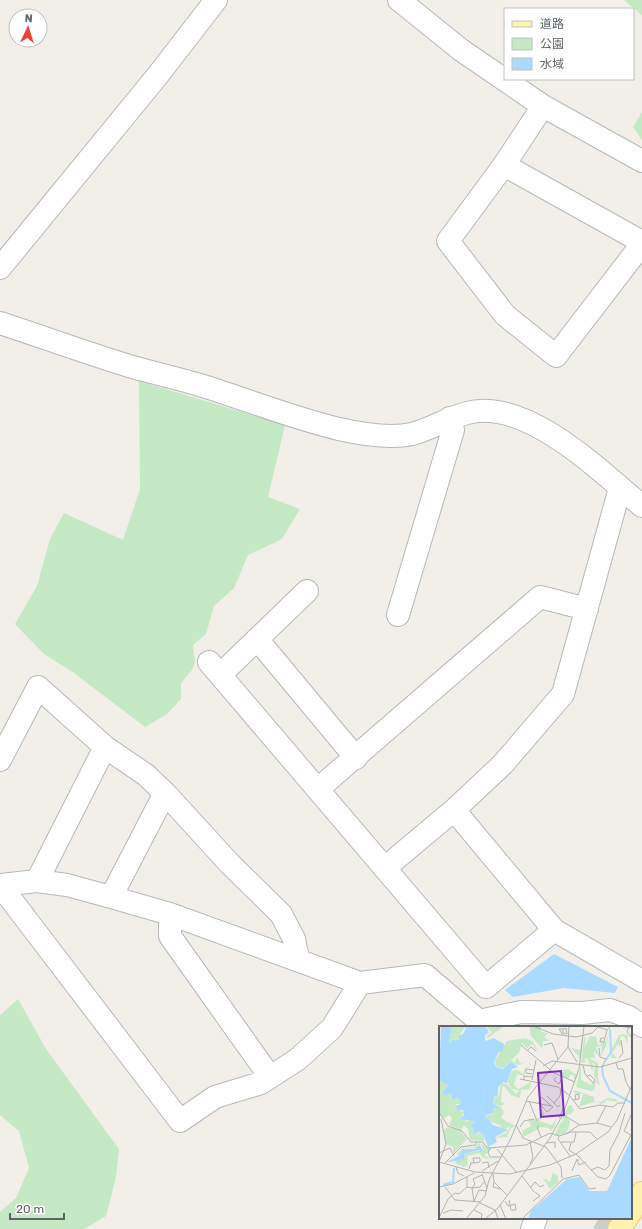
<svg xmlns="http://www.w3.org/2000/svg" width="642" height="1229" font-family="Rubik,'Noto Sans JP',sans-serif">
  <style>
    .green { fill: #c5e8c5 }
    .water { fill: #aadaff }
    .lines { fill: none; stroke-linecap: round; stroke-linejoin: round }
    .minor-tunnel { stroke: #ccccc8; stroke-width: 22; stroke-dasharray: 22 11; stroke-linecap: butt }
    .minor-casing { stroke: #b5b8bc; stroke-width: 24 }
    .major-casing { stroke: #f2c960; stroke-width: 24 }
    .minor { stroke: #fff; stroke-width: 22 }
    .major { stroke: #fff2af; stroke-width: 22 }
    .inset-river { fill: none; stroke: #aadaff; stroke-width: 2 }
    .inset-road { fill: none; stroke: #b3b3b1; stroke-width: 1 }
    .view { fill: #7b2cbf; fill-opacity: 0.15; stroke: #7b2cbf; stroke-width: 2 }
    .inset-edge { fill: none; stroke: #5f6368; stroke-width: 2 }
  </style>
  <rect width="100%" height="100%" fill="#f1efe8"/>
  <path class="green" d="M624,0H642V15Z
    M642,112V140L633,127Z
    M139,381L285,425L268,497L300,509L282,539L248,555L234,588L214,606L206,634L193,645L195,662L192,670L181,683V699L167,714L145,727L74,673L44,654L15,624L37,586L50,539L64,513L123,540L140,489Z
    M18,999L46,1049L119,1149L116,1177L106,1216L84,1229H0V1212L16,1198L29,1168L19,1131L0,1115V1015Z"/>
  <path class="water" d="M554,954L618,987L615,993L564,988L513,997L505,990Z"/>
  <g class="lines">
    <path class="minor-tunnel" d="M599,1218L618,1229"/>
    <g class="minor-casing">
      <path id="minor" d="M399,0L461,50L543,106L642,161
        M543,106L504,165L642,242
        M504,165L448,241L505,315L556,356L642,244
        M0,268L158,75L216,0
        M0,323C43,337 86,353 129,366C153,373 178,378 203,386C248,400 293,418 339,429C361,434 389,439 412,434C431,429 448,418 467,413C526,397 600,471 642,506
        M398,615L453,430L450,418
        M257,639L356,758
        M209,662L486,987L554,930
        M220,675L307,591
        M0,760L38,687L105,747L146,775L165,793L230,864L281,914L294,939L298,959
        M318,789L540,597L587,609
        M454,810L554,930L642,981
        M386,867L454,810L503,764L563,694L620,488
        M37,881L105,747
        M0,885L37,881L67,885L111,897L170,914L360,983L332,1028L298,1059L261,1083L215,1097L180,1121L0,885
        M111,897L165,793
        M170,914V936L270,1077
        M360,983L425,975L479,1021L521,1012L582,1013L610,1010L629,1017L642,1026
        M532,1229L536,1218"/>
    </g>
    <g class="major-casing">
      <path id="major" d="M631,1212L642,1193
        M619,1229L627,1218"/>
    </g>
    <use href="#minor" class="minor"/>
    <use href="#major" class="major"/>
  </g>
  <g transform="translate(439 1026)">
    <rect width="193" height="193" fill="#f1efe8"/>
    <path d="M13,0H27L20,9L21,14L17,15L15,13L10,17ZM46,0H65L49,12L48,10L53,6ZM90,0H102V6L109,7L105,11L110,15H104L103,22L92,10ZM171,4L167,20L162,30L163,20L157,21L161,31L155,25L156,32H150L159,37V53L161,59L157,56L155,64L152,65L137,61L142,39V54L152,59L158,54L155,50L156,38L152,37L155,40L153,45L149,33L145,32L147,36L142,37L145,12L147,11L145,23L151,10L157,11L159,19H163L160,16V10V15L167,16ZM144,6L143,22L141,33L137,51L135,54V50L132,48L129,53L122,50L121,45L129,43L136,48L138,47L141,32L132,22L141,24ZM184,8L189,9L188,17L185,10L181,11L182,21L179,18L173,27L178,32H172L173,23L180,9ZM87,12L94,16L100,27L93,18L88,22L83,17L80,27L72,34L76,37L78,31L81,37L84,38L77,39L72,36L65,42L58,41L56,35L68,15ZM90,35L92,39L90,41L87,42L85,50L78,48L75,58L79,63L92,56L91,63L82,64L81,72L72,69L65,60L63,61L62,76L66,78L61,80L65,86L62,92L76,100L71,103L68,111L56,112L67,107L72,100L64,104L61,99L50,95L47,89L55,88L54,82L61,80L54,77L55,72L60,69L62,57L68,58L77,68L80,64L73,63L69,56L73,45L78,44L84,48L86,42L91,40ZM0,54L9,59L3,67L7,70L12,67L13,74L18,72L22,75V78H17L16,80L18,84H21L25,87L21,93L24,92L28,96L31,93L36,95L32,100L35,103L33,109L40,107L44,108L46,119L44,115L31,114L29,103L25,99L22,104L10,99L13,92L10,89L4,93L0,85ZM135,64L155,71V75L162,76L169,72L177,73L179,76L168,74L163,78L157,75L140,81L144,68L135,67ZM130,79L136,80H133L135,84L132,88L126,90L131,95L130,101L126,108L116,109L120,99L125,94L123,93ZM102,82L106,89L100,95L113,99L118,92L115,101L112,105L110,102L103,101L84,111L83,105L92,100L89,92L92,94L100,92ZM9,101L21,104L28,113L14,128V121L7,118L5,104ZM40,117L53,123L45,129L53,134L43,131L41,127L28,130L29,142L28,139L25,141L16,137L18,135L23,139L20,134L25,133V128L41,124L45,127L42,118L37,122H23L21,129H17L24,122L35,121ZM114,147L119,150V156L111,163L104,152L111,156Z" fill="#c5e8c5"/>
    <path d="M2,0H13L10,17L14,14H20V9L24,8L28,0H46L50,6L46,9V15L55,12L65,18L64,24L59,27L55,36L57,41L64,43L72,36L79,41L73,43L68,57L64,56L59,61V69L55,71L54,77L60,81L54,82L55,87L46,89L54,99L69,104L56,111L58,116L49,121L44,108L40,106L33,109L35,103L32,100L36,95L21,93L25,89L24,84H18L16,80L22,78L21,74L18,72L13,74L12,67L7,70L3,67L9,59L0,54ZM193,111V193H89L92,185L128,153L141,151L150,165H168ZM41,119L45,127L40,124L25,128V133L20,134L23,139L18,135L8,136L21,129L23,123H36Z" fill="#aadaff"/>
    <path class="inset-river" d="M167,34L172,26L171,3M163,40L164,50L171,65L193,77M4,159L14,156L15,142"/>
    <path class="inset-road" d="M94,0L114,8L137,11L153,7L159,1L168,4L172,0M180,0L193,2M190,0L188,6L193,12M124,3V7L128,8L127,2L124,3H120L124,9M165,12H162L161,15L165,16L168,4M82,19L115,47L136,56M105,19L113,17L119,33M129,21L138,36M160,22L161,31L167,33L163,41M88,25L92,21L97,25M180,32L184,27L182,14M177,37L179,43H184L187,56L191,63M144,39L146,48L154,57L156,54L151,49L148,50M104,40L113,35L161,41L193,32M93,48L87,47V43L95,44M117,51L115,54L120,58L122,54M81,53L119,61L130,69L141,83L161,79L174,81L179,77H186M85,54V50L93,51M93,54L97,34M108,70L119,81L121,79M134,74L140,73V68L136,69L137,74M87,75L112,80M90,75L98,95M115,77L121,70L122,63M99,78L102,71L114,81L108,86L101,78M0,86L9,100L23,105L32,116H43L49,122L87,119L111,107L120,110L132,106H151L158,113M126,90L141,99L158,97L172,101M120,92L125,81M158,97L167,80M77,99L84,112L107,121L122,141L123,152M100,99L98,101L102,111M81,101L85,95L95,93M127,108L140,99M192,109L185,105L193,87M120,110L119,113L131,130M122,116H135L137,107M107,117L116,116V122M132,117L130,124L136,128M51,122L49,127L51,131H62M58,123L78,147M0,127L11,122L15,130M137,128L159,151L167,153L171,149L193,107M140,134H138L140,139L147,136M0,136L7,118L2,93M0,136L36,146L70,148L111,139L137,128L169,106L178,94L193,59M6,137L22,121L36,119L38,116M43,137L49,136L50,142M91,138L94,131L91,116M17,141L19,147L25,150M30,143L32,137H35L41,136V132H34L35,137M152,144L159,141L166,144L170,140L171,124L180,107L186,87M43,145L59,135M133,145L138,133M43,148L48,162M54,148L55,156L68,169M83,150L95,166M28,151V161L33,162L35,176M55,156L54,161L62,163M0,161L14,158L35,147M6,161L16,174L42,176M33,162L36,158L34,153L43,149M33,162L41,161L45,156M91,162L96,156L101,161L105,159M70,174L72,184H77L76,178M35,175L40,164L48,165M66,175L69,180L76,178M94,175L101,170L96,166M41,177L56,184L59,193M61,179L67,193M35,184L43,188L42,193M4,187L12,184L24,185M0,192L9,173L16,167L20,168L28,161M27,193L46,170L50,154L72,112L89,71L129,21L130,0M46,193L59,182L111,112L124,88L140,43L145,0M83,193L124,153L140,149L150,163L157,162"/>
    <path class="view" d="M122,45L125,89L102,91L99,47Z"/>
    <rect width="193" height="193" class="inset-edge"/>
  </g>
  <rect x="504" y="8" width="130" height="72" fill="#ffffff" stroke="#bfc1c3"/>
  <rect x="512" y="21" width="20" height="6" fill="#fff2af" stroke="#bfc1c3"/>
  <text x="540" y="28" font-size="12" fill="#5f6368">道路</text>
  <rect x="512" y="38" width="20" height="12" fill="#c5e8c5" stroke="#bfc1c3"/>
  <text x="540" y="48" font-size="12" fill="#5f6368">公園</text>
  <rect x="512" y="58" width="20" height="12" fill="#aadaff" stroke="#bfc1c3"/>
  <text x="540" y="68" font-size="12" fill="#5f6368">水域</text>
  <g transform="translate(28 28) rotate(4)"><circle r="19" fill="#ffffff" stroke="#bfc1c3"/>
  <path d="M0-3L7 15L0 10L-7 15Z" fill="#ea4335"/>
  <text y="-6" font-size="11" font-weight="bold" text-anchor="middle" fill="#5f6368">N</text>
  </g>
  <path d="M10 1213v6h54v-6" fill="none" stroke="#5f6368" stroke-width="2"/>
  <text x="16" y="1213" font-size="12" fill="#5f6368" stroke="#ffffff" stroke-width="3" paint-order="stroke">20 m</text>
</svg>
